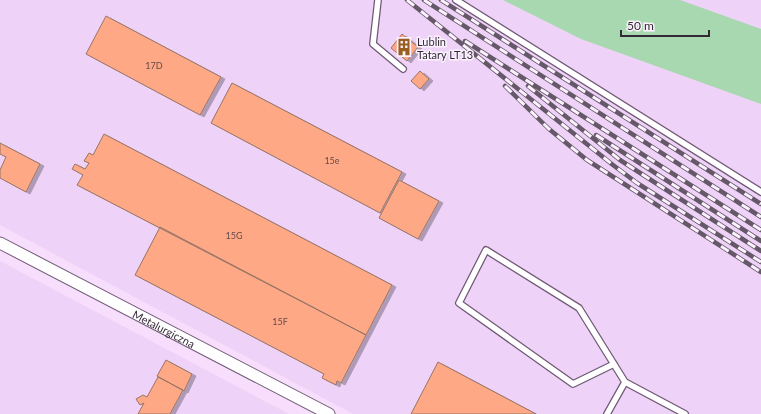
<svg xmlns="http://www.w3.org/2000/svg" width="761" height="414" font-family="Lato,sans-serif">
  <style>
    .built { fill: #efd2f7 }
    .green { fill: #a8d8af }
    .building { fill: #ffa885; stroke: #977466; filter: url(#shadow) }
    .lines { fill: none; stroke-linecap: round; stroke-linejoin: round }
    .lane-casing { stroke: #6f5a74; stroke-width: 8 }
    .street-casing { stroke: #6f5a74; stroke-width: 13 }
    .lane { stroke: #fff; stroke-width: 5.5 }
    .street { stroke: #fff; stroke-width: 11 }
    .rail-casing { stroke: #655868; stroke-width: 4.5 }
    .rail { stroke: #fbf2fe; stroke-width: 3; stroke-dasharray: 9; stroke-linecap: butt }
    .labels { text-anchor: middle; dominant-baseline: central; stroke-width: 3; stroke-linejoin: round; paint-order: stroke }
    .number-label { font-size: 9px; fill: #664a49 }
    .poi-label { font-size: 11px; fill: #332a35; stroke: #fbf2fe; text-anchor: start }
    .street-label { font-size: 11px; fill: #332a35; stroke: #fbf2fe }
  </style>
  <defs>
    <filter id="shadow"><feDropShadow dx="4" dy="2" stdDeviation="0" flood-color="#0004"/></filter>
  </defs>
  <rect width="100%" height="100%" fill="#f7defd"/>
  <path class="built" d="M0,0H761V414H353L0,225Z
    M0,261L289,414H0Z"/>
  <path class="green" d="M503,0H680L761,29V104L581,39Z"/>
  <path class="building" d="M106,16L221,77L200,115L86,54Z
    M402,34L418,47L407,61L391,48Z
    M420,71L429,79L420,89L411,81Z
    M232,83L402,172L380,213L211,123Z
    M104,134L392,285L366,335L77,185L83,175L72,169L75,164L85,169L89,163L84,161L89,153L93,155Z
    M0,143L40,164L26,192L0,178V170L6,157L0,154Z
    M399,180L439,201L418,239L379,218Z
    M160,227L366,335L341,383L337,381L336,385L322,378L324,374L135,275Z
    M166,360L192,374L184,391L157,376Z
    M438,362L536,414H411Z
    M158,377L183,390L170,414H138L144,403L140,405L136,399L143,395L147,397Z"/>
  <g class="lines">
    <g class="lane-casing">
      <path id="lane" d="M378,0L373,44L403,69
        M456,0L761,192
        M614,364L573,384L459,303L486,250L579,308L625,382
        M607,414L625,382L685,414"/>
    </g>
    <g class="street-casing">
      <g id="street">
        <path id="s1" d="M0,243L329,414"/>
      </g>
    </g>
    <use href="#lane" class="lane"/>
    <use href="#street" class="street"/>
    <g class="rail-casing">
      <path id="rail" d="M407,0L613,165L637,183L761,262
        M424,0L761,217
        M441,0L761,204
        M465,41L761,230
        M505,86L549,129L587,160L761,272
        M528,86L620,160L761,251
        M596,135L761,241"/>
    </g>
    <use href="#rail" class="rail"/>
  </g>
  <defs>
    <g id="building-bare" transform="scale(1.38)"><path d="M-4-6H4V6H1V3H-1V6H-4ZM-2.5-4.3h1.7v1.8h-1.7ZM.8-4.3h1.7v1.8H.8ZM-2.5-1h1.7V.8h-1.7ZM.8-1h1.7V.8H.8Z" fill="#995d1f" stroke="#fbf2fe" stroke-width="2.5" paint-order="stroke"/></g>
  </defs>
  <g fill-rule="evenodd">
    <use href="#building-bare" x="404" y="47"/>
  </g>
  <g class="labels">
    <g class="number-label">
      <text x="154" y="65">17D</text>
      <text x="332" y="160">15e</text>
      <text x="234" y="235">15G</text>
      <text x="280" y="321">15F</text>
    </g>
    <g class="poi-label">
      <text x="417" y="41">Lublin<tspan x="417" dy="13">Tatary LT13</tspan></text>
    </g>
    <g class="street-label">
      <text stroke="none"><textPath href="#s1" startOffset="185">Metalurgiczna</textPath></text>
    </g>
  </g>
  <path d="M621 30v6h88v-6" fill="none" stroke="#332a35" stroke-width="2"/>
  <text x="627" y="30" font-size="12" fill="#332a35" stroke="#fbf2fe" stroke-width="3" paint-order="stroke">50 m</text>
</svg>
